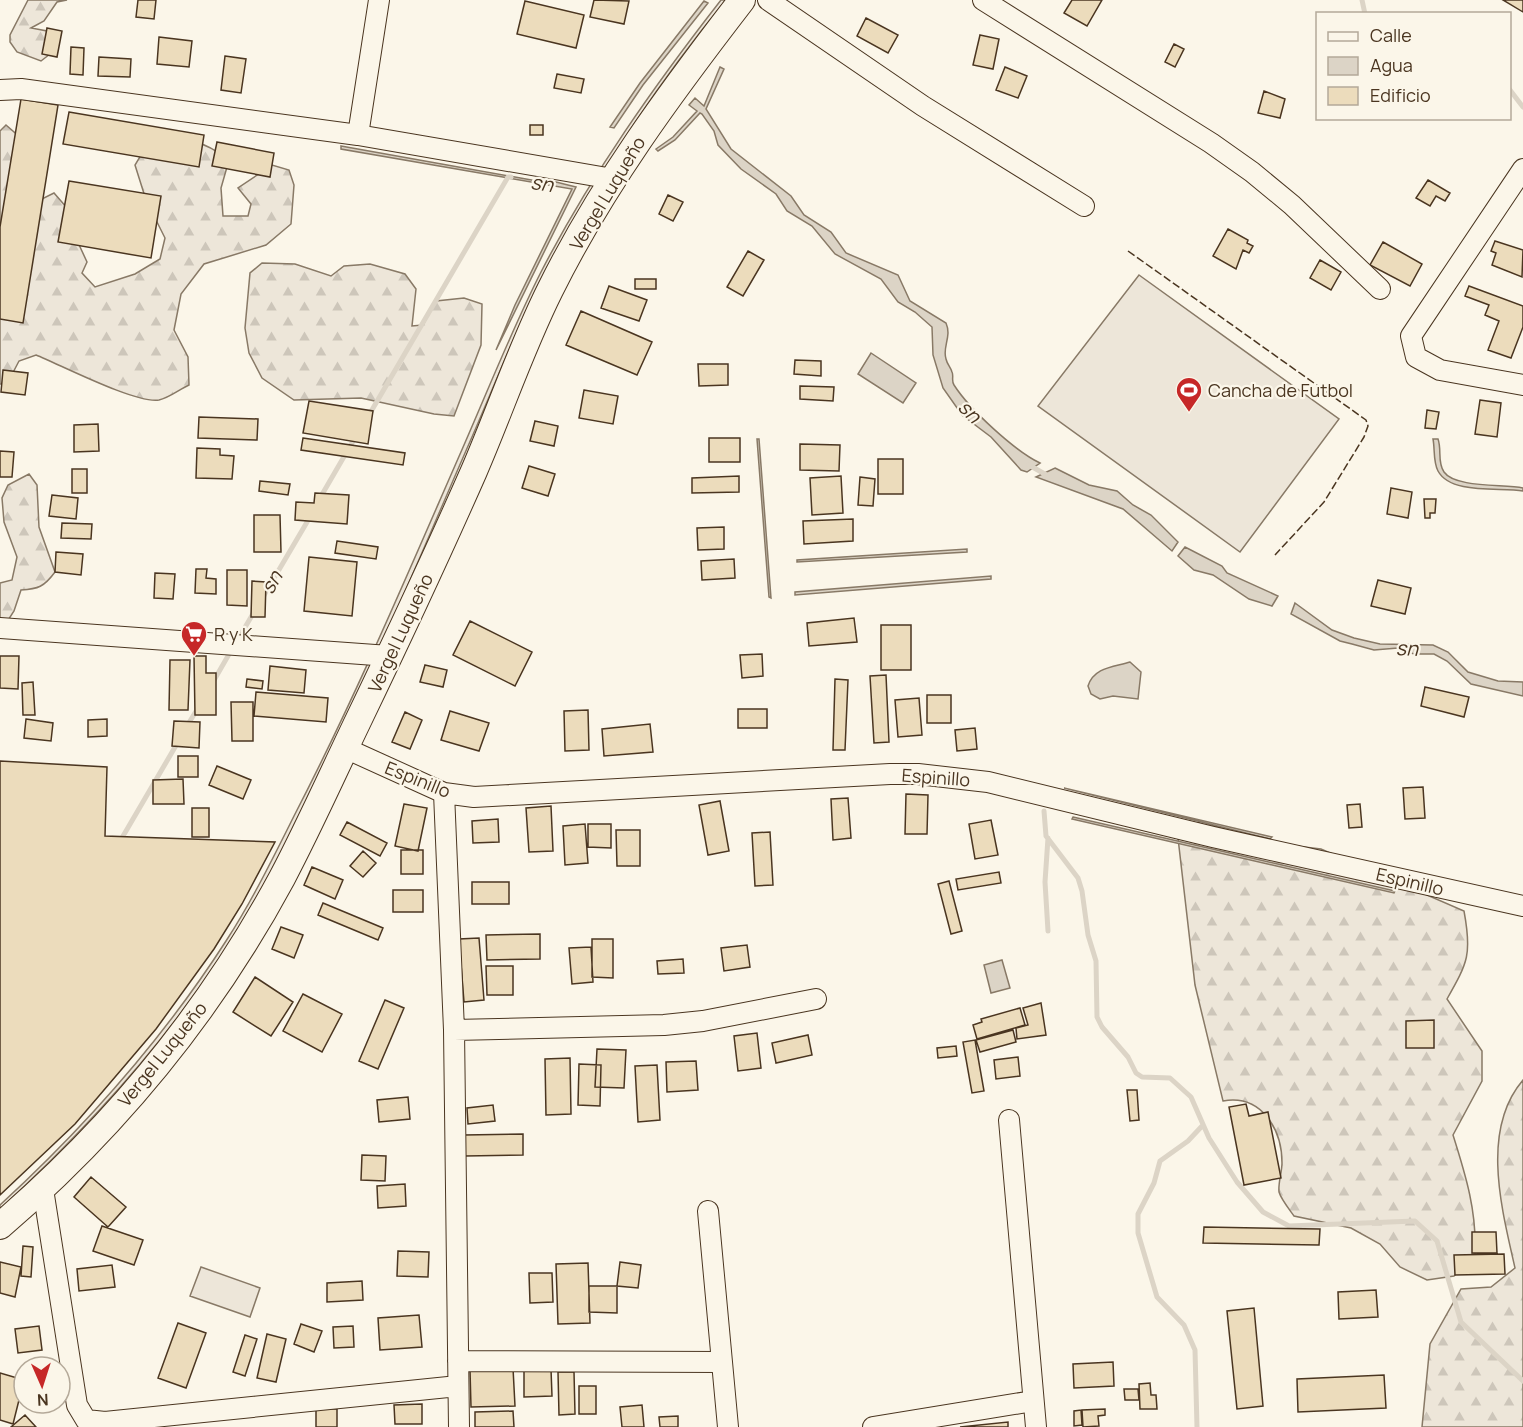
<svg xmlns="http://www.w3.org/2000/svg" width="1523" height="1427" font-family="Manrope,sans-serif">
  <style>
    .forest { fill: url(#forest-firs); stroke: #887966; stroke-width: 1.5 }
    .pitch { fill: #ede6d9; stroke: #887966; stroke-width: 1.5 }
    .water { fill: #dcd4c6; stroke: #887966; stroke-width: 1.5 }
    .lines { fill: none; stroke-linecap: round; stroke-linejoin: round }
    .stream { stroke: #dcd4c6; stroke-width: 5 }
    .building { fill: #ecdcbc; stroke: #4a3520; stroke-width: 1.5 }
    .minor-casing { stroke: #4a3520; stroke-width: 22 }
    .major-casing { stroke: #4a3520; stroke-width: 28 }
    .minor { stroke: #fbf6e9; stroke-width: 20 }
    .major { stroke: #fbf6e9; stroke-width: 26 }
    .fence { stroke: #4a3520; stroke-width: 1.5; stroke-dasharray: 8 3; stroke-linecap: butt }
    .labels { text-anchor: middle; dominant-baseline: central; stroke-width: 4.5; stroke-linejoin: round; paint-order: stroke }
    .street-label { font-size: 18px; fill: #4a3520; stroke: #fbf6e9 }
    .poi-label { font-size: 18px; fill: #4a3520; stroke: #fbf6e9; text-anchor: start }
    .water-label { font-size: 20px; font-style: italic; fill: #4a3520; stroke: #fbf6e9 }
  </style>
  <defs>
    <pattern id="forest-firs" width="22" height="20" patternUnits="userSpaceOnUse" patternTransform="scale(1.5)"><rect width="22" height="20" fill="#ede6d9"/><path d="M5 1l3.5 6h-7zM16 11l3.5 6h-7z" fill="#cdc6ba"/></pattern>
  </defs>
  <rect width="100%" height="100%" fill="#fbf6e9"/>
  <path class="forest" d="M28,0H67L57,2L44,21L31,28L47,31L50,54L41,61L17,52L10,42V35Z
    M6,125L22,139L36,202L54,193L74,216L75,236L87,262L82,273L95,287L135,274L160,259L165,238L146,200L135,165L147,145C186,141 196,135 229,160L221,188L223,216H248L251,204L238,188L272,165L289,170L294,185L291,224L266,245L204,264L181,294L174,330L188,357L189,385C180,389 169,398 159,400C136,404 61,365 36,355L19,361L7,384H0V131Z
    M262,263L295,264L331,276L344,266L370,264L405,274L416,289L412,326L423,325L436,301L464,298L482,304L481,345L454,416L434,414L361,398L294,400L262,378L249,353L245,328L250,273Z
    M29,474L37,485L39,527L55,572C44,587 38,589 21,590L14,611L5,625H0V583L12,580L17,557L4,522L2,498L8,485Z
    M1201,821L1261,842L1321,849L1464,911C1472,954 1468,962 1447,999L1482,1051V1081L1453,1135C1466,1176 1477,1212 1475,1255L1454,1276L1427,1280L1400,1267L1380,1244L1351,1228L1294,1216C1289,1209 1281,1199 1279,1192C1278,1183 1282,1172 1282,1163C1282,1130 1262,1094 1223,1101L1195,985L1178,838Z
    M1523,1080V1427H1422L1430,1344L1461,1289L1491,1287L1515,1268C1502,1210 1480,1130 1523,1080Z"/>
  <path class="pitch" d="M721,0H726C656,85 596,177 545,274C517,326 496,382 472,437C398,606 329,781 232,939C169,1040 87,1129 0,1209V1205C86,1126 163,1039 226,941C252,901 273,858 294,816C354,700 405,580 457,461C485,398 510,333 541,272C591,175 654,86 721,0Z
    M1139,275L1339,419L1240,552L1038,406Z
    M201,1267L260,1288L250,1317L190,1296Z"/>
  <path class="water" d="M704,1L708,3L643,85L614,128L610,127L640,83Z
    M720,67L724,69L706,109L731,149L791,196L804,215L831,232L846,253L898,275L910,301L946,323C952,337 942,347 946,359C947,364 951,368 952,372C954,376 951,381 954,385C970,410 1015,451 1040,463L1027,472L1021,470L991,437L962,415L943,388L933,355L932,327L915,312L898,302L881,279L835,254L812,226L787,211L776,194L741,169L718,145L714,131L702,114L700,113L675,140L658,151L656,149L673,137L697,111L689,105L695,98L704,106Z
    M341,146L537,181L548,180L576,187L496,350L515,305L572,189L341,149Z
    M871,353L916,383L903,403L858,374Z
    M757,439H759L771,598L769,597Z
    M1433,439H1438C1442,450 1437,462 1444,472C1455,488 1504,484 1523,488V491C1500,487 1451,495 1438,471C1433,462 1435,449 1433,439Z
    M1055,468L1089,485L1117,491L1133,505L1151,515L1178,542L1172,551L1123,509L1036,477Z
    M1185,547L1222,566L1227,573L1278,596L1272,606L1249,599L1213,575L1194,570L1178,556Z
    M967,549V552L797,562V560Z
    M991,576V579L795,595V592Z
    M1295,603L1332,630L1354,638L1380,644L1433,645L1448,652L1468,672L1498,681L1523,682V696L1471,684L1447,661L1434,654H1414L1398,648L1374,650L1352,644L1340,641L1291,614Z
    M1130,662L1141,672L1138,699L1113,696L1100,699L1091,694L1088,686C1094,667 1114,667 1130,662Z
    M1064,788L1272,837L1270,839Z
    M1073,817L1395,891L1394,893L1072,819Z
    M1002,960L1010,988L991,993L984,965Z"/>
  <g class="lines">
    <path class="stream" d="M1362,0L1365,14
      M1510,90L1523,107
      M369,415L508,177H511
      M1029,465L1050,477
      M320,498L356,436
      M263,597L310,517
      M237,641L254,612
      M213,682L232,649
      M187,726L198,708
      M1044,811L1046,836L1078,878L1082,891L1088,935L1096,961L1097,1017L1102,1027L1128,1057L1136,1073L1142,1077L1170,1078L1191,1097L1209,1138L1237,1182L1263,1212L1289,1226L1415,1221L1437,1241L1461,1322L1523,1381
      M1048,838L1045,882L1048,931
      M119,843L178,742
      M1197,1427L1195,1350L1184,1325L1157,1297L1138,1233V1214L1154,1183L1160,1161L1188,1141L1203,1125"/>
  </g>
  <path class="building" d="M138,0H156L154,19L136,17Z
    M594,0L629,1L624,24L590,17Z
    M1072,0H1102L1087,26L1064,13Z
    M1503,0H1523V12Z
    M525,1L584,15L576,48L517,34Z
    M866,18L898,35L888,53L857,36Z
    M47,28L62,31L57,57L42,54Z
    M980,35L999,39L993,69L973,65Z
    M159,37L192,41L189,67L157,64Z
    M1174,44L1184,49L1175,67L1165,62Z
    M71,47L84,48L83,75L70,74Z
    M225,56L246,59L241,93L221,90Z
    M99,57L131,59L130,77L98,76Z
    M1005,67L1027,76L1018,98L996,90Z
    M557,74L584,79L581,93L554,88Z
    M1264,91L1285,99L1280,118L1258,113Z
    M21,99L58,105L23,323L0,319V227Z
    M69,112L204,135L199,167L63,144Z
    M530,125H543V135H530Z
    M217,142L274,153L270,177L212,166Z
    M1428,180L1450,193L1445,201L1436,196L1430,206L1416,198Z
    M69,181L161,196L151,258L58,242Z
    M668,195L683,202L673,221L659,214Z
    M1228,229L1248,240L1247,243L1253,246L1249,253L1243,250L1236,269L1213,256Z
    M1495,241L1523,250L1522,277L1492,265L1496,253L1491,251Z
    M1383,242L1422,264L1410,286L1370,265Z
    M748,251L764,260L743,296L727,287Z
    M1320,260L1341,272L1331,290L1310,278Z
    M635,279H656V289H635Z
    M609,286L647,300L639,321L601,308Z
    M1469,286L1523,306V327L1511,358L1488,350L1499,321L1485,315L1489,305L1465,296Z
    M581,311L652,342L637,375L566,345Z
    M795,360L821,361V376L794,374Z
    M698,364H728V385L699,386Z
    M3,370L28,373L25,395L1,392Z
    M800,386L834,387L833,401L800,399Z
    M584,390L618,396L613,424L579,418Z
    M1480,400L1501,403L1497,437L1475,434Z
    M309,401L373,411L368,444L303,433Z
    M1427,410L1439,412L1436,429L1425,428Z
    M199,417L258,419L257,440L198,438Z
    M535,421L558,426L554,446L530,441Z
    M98,424L99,451L74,452V425Z
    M303,438L405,453L403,465L301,450Z
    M709,438H740V462H709Z
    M800,444L840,445L839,471L800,470Z
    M197,448L220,449V455L234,456L232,479L196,478Z
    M0,451L14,452L12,477H0Z
    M878,459H903V494H878Z
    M529,466L555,474L548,496L522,488Z
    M72,469H87V493H72Z
    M739,476V492L692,493V478Z
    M841,476L843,513L812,515L810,478Z
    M860,477L875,479L873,506L858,505Z
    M260,481L290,484L288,495L259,491Z
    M1391,488L1412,492L1408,518L1387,514Z
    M315,493L349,495L347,524L295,520L296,502L314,503Z
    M52,495L78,498L76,519L49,516Z
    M1424,499H1436L1435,513H1430V518H1425Z
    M254,515H280L281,552H254Z
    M853,519V541L804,544L803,521Z
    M62,523L92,524L91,539L61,538Z
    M724,527V549L698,550L697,528Z
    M337,541L378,547L376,559L335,553Z
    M56,552L83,554L81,575L55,572Z
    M309,557L357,562L352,616L304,611Z
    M734,559L735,578L702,580L701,561Z
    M196,569H207L206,578L216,579V594L195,593Z
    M227,570H247V606L227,605Z
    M155,573L175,574L173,599L154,598Z
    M1378,580L1411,588L1405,614L1371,606Z
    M252,581L266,582L265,617H251Z
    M854,618L857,642L809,646L807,623Z
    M470,621L532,652L515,686L453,655Z
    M881,625H911V670H881Z
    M762,654L763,676L742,678L740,655Z
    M0,656H19L18,689L0,688Z
    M194,656H206V673H216V715H195Z
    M170,660H190L188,710H169Z
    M425,665L447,670L443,687L420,682Z
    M270,666L306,670L304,693L268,690Z
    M886,675L889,742L874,743L870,676Z
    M247,679L263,681L262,689L246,687Z
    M835,679L848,680L845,750H833Z
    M33,682L35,715H23L22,683Z
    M1425,687L1469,697L1464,717L1421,706Z
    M256,692L328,698L326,722L254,716Z
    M927,695H951V723H927Z
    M919,698L922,735L898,737L895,700Z
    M231,702H253V741H232Z
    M738,709H767V728H738Z
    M588,710L589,750L565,751L564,711Z
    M450,711L489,723L479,751L441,740Z
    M405,712L422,720L410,749L392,742Z
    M26,719L53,723L51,741L24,738Z
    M107,719V736L88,737V720Z
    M174,721L200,722L199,748L172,746Z
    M650,724L653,752L604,756L602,729Z
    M975,728L977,749L957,751L955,730Z
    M178,756H198V777H178Z
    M0,761L107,767L105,836L275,842L242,904L214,949L156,1029L75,1124L0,1195Z
    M217,766L251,780L243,799L209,785Z
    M183,779L184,804H153V780Z
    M1423,787L1425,818L1405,819L1403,788Z
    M906,794L928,795L927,834H905Z
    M848,798L851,838L833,840L831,799Z
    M720,801L729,851L708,855L699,805Z
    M404,804L427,808L418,851L395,846Z
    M1360,804L1362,827L1349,828L1347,805Z
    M551,806L553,851L529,852L526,808Z
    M192,808H209V837H192Z
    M498,819L499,842L473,843L472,821Z
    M991,820L998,855L975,859L969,824Z
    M347,822L387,843L380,856L340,835Z
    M585,824L588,863L565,865L563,826Z
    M588,824H611V848L588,847Z
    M616,830H640V866H617Z
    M770,832L773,885L755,886L752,833Z
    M401,850H423V874H401Z
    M363,851L376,863L363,877L350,866Z
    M312,867L343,880L335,899L304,885Z
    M999,872L1001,883L958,890L956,879Z
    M949,881L962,931L951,934L938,884Z
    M472,882H509V904H472Z
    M393,890H423V912H393Z
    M323,903L383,928L378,940L318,915Z
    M281,927L303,935L294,958L272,949Z
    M540,934V959L487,960L486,935Z
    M479,938L484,1000L464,1002L459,939Z
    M592,939H613V978L592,977Z
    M747,945L750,967L724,971L721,948Z
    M591,947L593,982L572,984L569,948Z
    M683,959L684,973L658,974L657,961Z
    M486,966H513V995H487Z
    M255,977L293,1002L271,1036L233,1012Z
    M303,994L342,1014L322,1052L283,1031Z
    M385,1000L404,1008L378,1069L359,1061Z
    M1041,1003L1046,1035L1017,1039L1016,1028L1028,1025L1023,1008Z
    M1020,1008L1025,1025L977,1039L973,1025L982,1022L981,1019Z
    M1434,1020V1048H1406V1021Z
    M1013,1030L1016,1042L980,1052L976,1040Z
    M757,1033L761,1068L738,1071L734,1036Z
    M808,1035L812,1055L776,1063L772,1043Z
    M975,1040L984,1091L972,1093L963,1042Z
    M956,1046L957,1056L938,1058L937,1048Z
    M597,1049L626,1050L624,1088L595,1087Z
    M1018,1057L1020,1076L996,1079L994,1060Z
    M570,1058L571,1114L546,1115L545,1059Z
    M696,1061L698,1090L667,1092L666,1062Z
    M579,1064L601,1065L600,1106L578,1105Z
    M657,1065L660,1120L638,1122L635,1066Z
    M1127,1090H1137L1139,1120L1130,1121Z
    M408,1097L410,1119L379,1122L377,1100Z
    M1246,1104L1249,1116L1268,1112L1281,1178L1244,1185L1229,1107Z
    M493,1105L495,1121L468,1124L467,1108Z
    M523,1134V1155L465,1156L464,1135Z
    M362,1155L386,1156L385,1181L361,1180Z
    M91,1177L126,1207L108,1227L74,1197Z
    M405,1184L406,1206L378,1208L377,1186Z
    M102,1226L143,1240L134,1265L93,1251Z
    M1204,1227L1320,1229L1319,1245L1203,1243Z
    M1472,1232H1496L1497,1253H1472Z
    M23,1246L33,1247L31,1277L21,1276Z
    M398,1251L429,1252L428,1277L397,1276Z
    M1504,1254L1505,1274L1455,1275L1454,1255Z
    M0,1262L21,1267L15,1297L0,1293Z
    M620,1262L641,1265L638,1288L617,1286Z
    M588,1263L590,1323L558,1324L556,1264Z
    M112,1265L115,1287L79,1291L77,1269Z
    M529,1273H552L553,1302L530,1303Z
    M362,1281L363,1300L327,1302V1283Z
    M589,1286H617V1313L589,1312Z
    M1376,1290L1378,1317L1339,1319L1338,1292Z
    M1254,1308L1263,1406L1237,1409L1227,1311Z
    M419,1315L422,1347L380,1350L378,1318Z
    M178,1323L206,1333L186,1388L158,1378Z
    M301,1324L322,1331L314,1352L294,1344Z
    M39,1326L42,1350L18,1353L15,1329Z
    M353,1326L354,1347L334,1348L333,1327Z
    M267,1334L286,1339L276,1382L257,1378Z
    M245,1335L257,1339L245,1376L233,1372Z
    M1113,1362L1114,1386L1074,1388L1073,1364Z
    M513,1368L515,1406L471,1407L470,1370Z
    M551,1369L552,1396L524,1397V1370Z
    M558,1372H574L575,1414L559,1415Z
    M0,1373L24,1380L13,1424L0,1420Z
    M1384,1375L1386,1408L1298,1412L1297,1379Z
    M1150,1383L1151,1395H1156L1157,1409H1140L1139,1384Z
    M579,1386H596V1414H579Z
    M1124,1389H1138L1139,1400H1125Z
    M422,1404V1424H395L394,1405Z
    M642,1405L644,1427H622L620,1407Z
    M316,1408L337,1409V1427H316Z
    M1105,1409V1415L1098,1416L1099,1426L1083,1427L1082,1410Z
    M1081,1410L1082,1425L1074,1426V1411Z
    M513,1411L514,1427H475V1412Z
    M25,1415L36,1427H11Z
    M678,1416V1427H660L659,1417Z
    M1008,1422V1427H960Z"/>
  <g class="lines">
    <g class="minor-casing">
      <path id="minor" d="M768,0L923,106L1084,206
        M983,0L1211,143L1252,172L1292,205L1380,289
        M0,90L21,89L358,135L613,179
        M358,135L379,0
        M1523,169L1411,336L1416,357L1440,370L1523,385
        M0,628L389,656
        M345,748L444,793L474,797L890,774H918L988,782L1213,837L1523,906
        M444,793L454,1030L459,1427
        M454,1030L664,1025L703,1021L816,999
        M1009,1120L1036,1427
        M43,1189L77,1405L86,1420L105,1422L458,1386
        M708,1211L728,1427
        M458,1361L722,1362
        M873,1427L1033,1401"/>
    </g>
    <g class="major-casing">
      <path id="major" d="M0,1226C114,1128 211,1010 282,878C309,827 333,773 358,721C398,638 437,555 474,471C500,411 521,348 550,290C602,185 671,92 742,0"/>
    </g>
    <use href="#minor" class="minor"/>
    <use href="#major" class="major"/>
    <path class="fence" d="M1128,251L1366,420L1368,426L1364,437L1324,502L1275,555"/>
  </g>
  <defs>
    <g id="stadium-pin" transform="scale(1.35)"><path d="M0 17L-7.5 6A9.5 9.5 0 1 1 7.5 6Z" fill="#c62828" stroke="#fbf6e9"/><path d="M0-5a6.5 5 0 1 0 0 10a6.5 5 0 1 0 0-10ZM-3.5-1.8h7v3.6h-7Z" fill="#fff"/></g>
    <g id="supermarket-pin" transform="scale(1.35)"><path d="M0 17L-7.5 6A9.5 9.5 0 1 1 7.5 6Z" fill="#c62828" stroke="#fbf6e9"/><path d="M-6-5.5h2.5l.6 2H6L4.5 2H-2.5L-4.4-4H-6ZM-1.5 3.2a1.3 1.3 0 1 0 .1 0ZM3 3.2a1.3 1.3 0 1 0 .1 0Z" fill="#fff"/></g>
  </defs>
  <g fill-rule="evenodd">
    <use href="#stadium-pin" x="1189" y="390"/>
    <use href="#supermarket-pin" x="194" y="634"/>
  </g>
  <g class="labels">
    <g class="street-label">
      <text transform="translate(607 193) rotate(-59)">Vergel Luqueño</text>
      <text transform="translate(400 633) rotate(-65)">Vergel Luqueño</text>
      <text transform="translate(936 777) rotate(4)">Espinillo</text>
      <text transform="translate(418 779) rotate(22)">Espinillo</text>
      <text transform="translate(1410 881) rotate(13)">Espinillo</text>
      <text transform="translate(162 1054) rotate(-51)">Vergel Luqueño</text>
    </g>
    <g class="poi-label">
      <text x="1208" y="390">Cancha de Futbol</text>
      <text x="214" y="634">R y K</text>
    </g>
    <g class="water-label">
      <text transform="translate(542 183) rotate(9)">sn</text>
      <text transform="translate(970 411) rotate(44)">sn</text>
      <text transform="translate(271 582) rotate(-60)">sn</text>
      <text transform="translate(1407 648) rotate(2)">sn</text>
    </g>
  </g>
  <rect x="1316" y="12" width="195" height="108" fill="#fbf6e9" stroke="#b4a999" stroke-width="1.5"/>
  <rect x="1328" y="32" width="30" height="9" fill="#fbf6e9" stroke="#b4a999" stroke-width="1.5"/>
  <text x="1370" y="42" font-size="18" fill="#4a3520">Calle</text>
  <rect x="1328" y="57" width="30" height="18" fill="#dcd4c6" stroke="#b4a999" stroke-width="1.5"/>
  <text x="1370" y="72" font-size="18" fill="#4a3520">Agua</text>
  <rect x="1328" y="87" width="30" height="18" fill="#ecdcbc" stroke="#b4a999" stroke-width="1.5"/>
  <text x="1370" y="102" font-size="18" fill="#4a3520">Edificio</text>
  <g transform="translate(42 1385) rotate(177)"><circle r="28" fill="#fbf6e9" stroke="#b4a999" stroke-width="1.5"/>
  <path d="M0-4.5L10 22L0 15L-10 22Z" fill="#c62828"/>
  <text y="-9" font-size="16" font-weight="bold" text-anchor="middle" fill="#4a3520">N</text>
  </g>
</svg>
